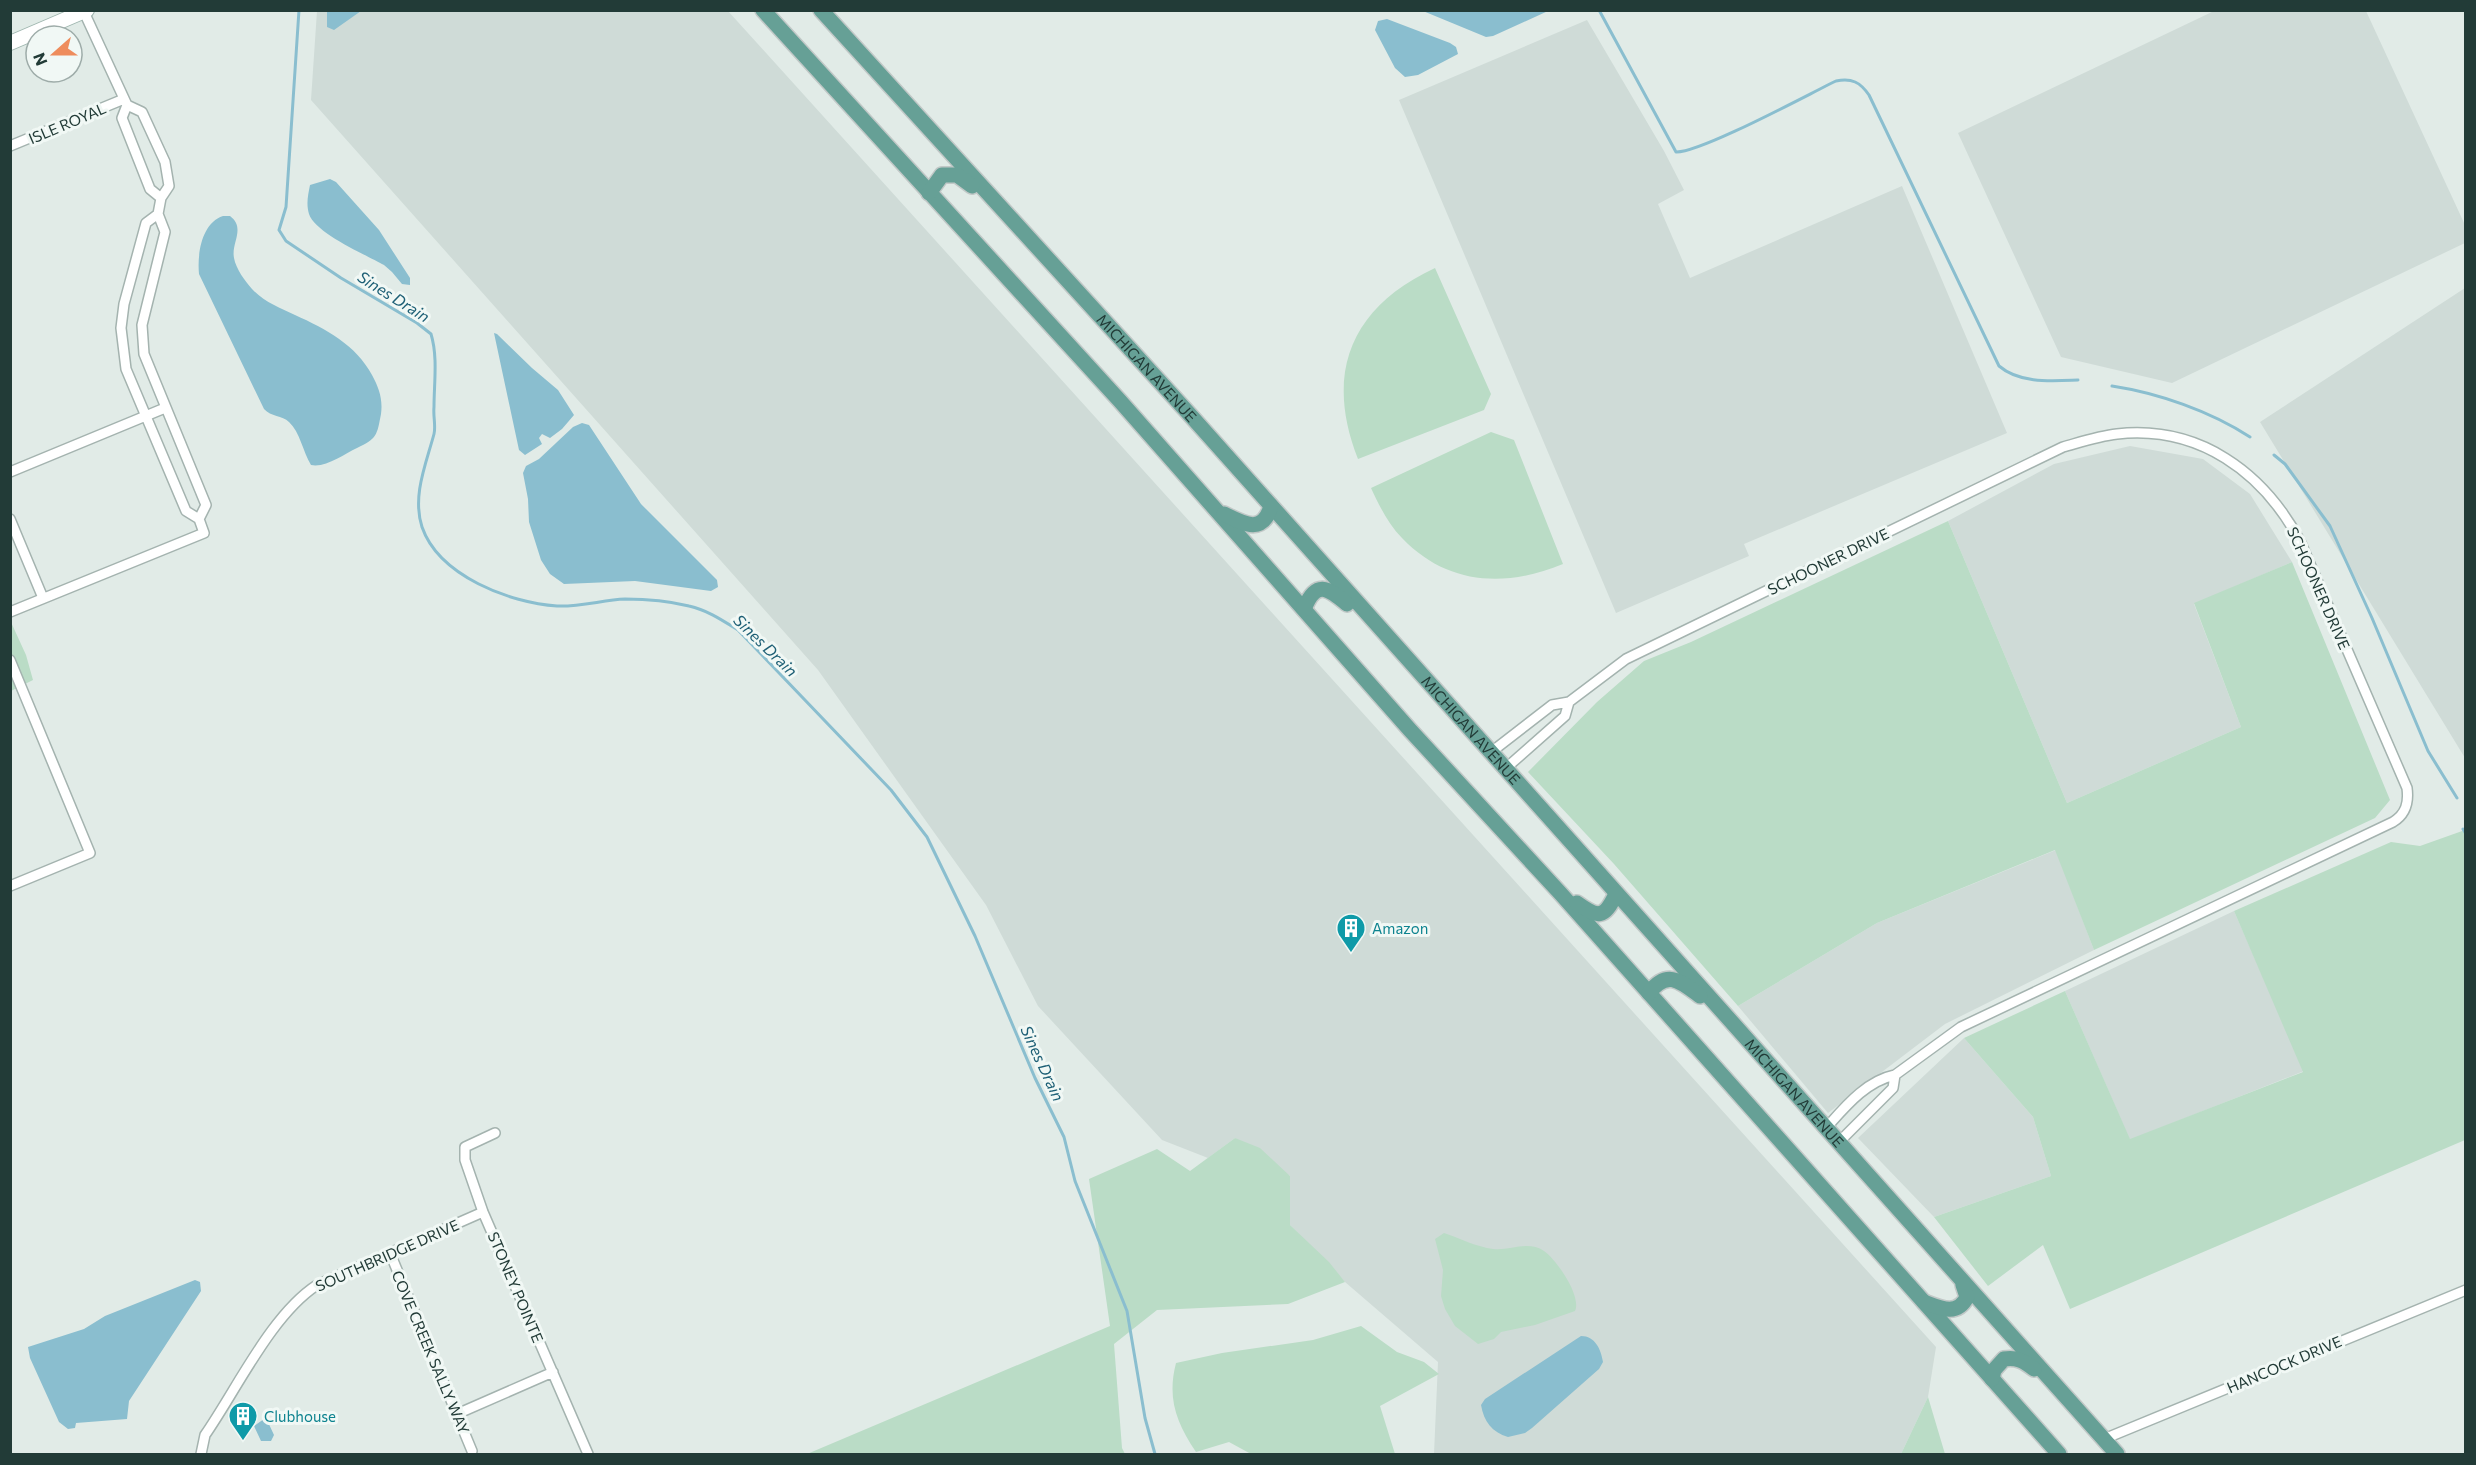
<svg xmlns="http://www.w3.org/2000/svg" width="2476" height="1465" font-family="Commissioner,sans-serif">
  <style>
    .built { fill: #cfdbd7 }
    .green { fill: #badcc6 }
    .water { fill: #8abecf }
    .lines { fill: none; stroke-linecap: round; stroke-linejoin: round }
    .stream { stroke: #8abecf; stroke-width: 3 }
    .minor-casing { stroke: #a4b3af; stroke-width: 12 }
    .secondary-casing { stroke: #a0b7b0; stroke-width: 16 }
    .primary-casing { stroke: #c1c8c7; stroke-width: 18 }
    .minor { stroke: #fff; stroke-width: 9 }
    .secondary { stroke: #fff; stroke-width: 14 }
    .primary { stroke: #66a096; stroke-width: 15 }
    .labels { text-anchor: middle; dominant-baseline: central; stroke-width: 6; stroke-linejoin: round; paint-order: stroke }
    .street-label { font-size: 15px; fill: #223b37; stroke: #f1f8f5 }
    .culture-label { font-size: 15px; fill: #0d838f; stroke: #f1f8f5; text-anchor: start }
    .water-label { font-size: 16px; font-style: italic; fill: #1d5f75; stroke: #f1f8f5 }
  </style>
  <rect width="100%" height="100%" fill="#e1ebe7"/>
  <path class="built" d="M317,11H728L1936,1347L1928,1397L1901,1454H1434L1438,1362L1345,1282L1290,1225V1176L1235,1138L1208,1158L1162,1140L1038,1006L986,905L818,670L311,100Z
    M2214,11H2366L2465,225V243L2172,383L2061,357L1958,133Z
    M1587,20L1664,151L1684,190L1658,204L1690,278L1902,186L2007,433L1744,544L1749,556L1616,613L1399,100Z
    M2465,288V758L2260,422Z
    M2130,446L2203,459L2250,494L2292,562L2194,604L2241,727L2067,803L1948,521L2054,464Z
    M2056,850L2094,950L1945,1024L1828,1113L1738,1006L1877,923Z
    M2234,911L2304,1071L2130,1140L2065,991Z
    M1964,1038L2033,1117L2051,1176L1934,1217L1858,1138Z"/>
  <path class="green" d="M1435,268L1491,394L1484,410L1358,459C1324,373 1351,307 1435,268Z
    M1491,432L1514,440L1563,564C1505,588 1447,585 1402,538C1388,524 1379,505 1371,488Z
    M1948,521L2067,803L2241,727L2194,603L2292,562L2390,800L2375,818L2094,950L2055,850L1877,923L1738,1006L1614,864L1528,772L1597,702L1644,661L1691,642Z
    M10,620L26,655L33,680L11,691Z
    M2465,830V1140L2070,1309L2043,1245L1988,1286L1934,1217L2051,1176L2033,1117L1964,1038L2065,991L2130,1139L2303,1072L2234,911L2391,842L2420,846Z
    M1235,1138L1260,1148L1290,1176V1225L1329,1262L1345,1282L1288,1304L1157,1310L1114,1344L1122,1448L1125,1454H807L1110,1326L1089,1179L1157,1149L1190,1171Z
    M1444,1233C1459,1238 1477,1247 1493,1249C1510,1251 1528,1240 1544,1251C1556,1259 1582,1296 1575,1311L1535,1325L1501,1332L1494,1339L1478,1344L1455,1326L1445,1309L1441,1296L1443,1270L1435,1239Z
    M1361,1326L1397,1352L1424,1362L1439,1374L1380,1406L1395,1454H1251L1229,1442L1196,1452C1176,1422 1167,1398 1176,1363L1222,1353L1313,1340Z
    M1928,1397L1945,1454H1901Z"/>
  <path class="water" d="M327,11V10L361,11L334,30L327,27Z
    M1423,11H1548L1493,36L1486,37Z
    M1387,19L1450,43L1456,47L1458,54L1418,75L1405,77L1395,68L1375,30L1378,21Z
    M330,179L336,182L379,230L410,278V285L402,284L392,272L384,265C366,255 315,233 309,214C306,204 308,195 310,185Z
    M223,216H230C246,228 231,243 234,258C236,269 245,281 252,289C264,302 280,308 295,315C326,329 356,345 372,375C379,388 383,399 381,414C377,435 377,439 357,448C344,454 326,468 311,465C303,452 300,432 289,422C282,415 271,417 264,409L199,274C197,253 202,223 223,216Z
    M494,333L497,334L532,368L558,390L574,415L562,429L550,438L542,434L539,438L542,444L525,455L519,450Z
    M582,423L589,425L641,504L717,580L718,587L711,591L635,581L564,584L550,574L541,560L529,522L528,499L523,473L526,466L539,459L573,427Z
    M195,1280L200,1282L201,1291L129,1401L127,1419L76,1423L75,1428L68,1429L59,1422L30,1358L28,1347L84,1329L105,1316Z
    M1581,1336C1595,1336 1601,1349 1603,1362L1599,1369L1532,1428L1525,1433L1508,1437C1492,1432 1484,1422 1481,1405L1485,1399Z
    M264,1419L267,1420L274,1435L271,1441H261L254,1426Z"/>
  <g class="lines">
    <path class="stream" d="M299,10L286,207L279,230L286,241L341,278L417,323L431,334C438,357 434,383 434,407C433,416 436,426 434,434C426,464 412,496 422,527C439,576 510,603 557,606C580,607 603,600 625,599C645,599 669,601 689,606C707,610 722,620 738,630L891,790L927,837L975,936L1035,1078L1064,1137L1075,1181L1127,1311L1145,1418L1155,1454
      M1599,10L1676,152C1700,153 1807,95 1836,81C1852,78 1860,82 1869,95L1999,366C2020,384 2052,381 2078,380
      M2112,386C2158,393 2210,411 2250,437
      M2274,455L2285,464L2330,526L2372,618L2428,751L2457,798
      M2463,829L2466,834"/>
    <g class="minor-casing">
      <path id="minor" d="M84,12L127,105L142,112L165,162L169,186L161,198L158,214
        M127,105L122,118L150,189L161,198
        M10,146L124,99
        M10,472L165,408
        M10,519L43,598
        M10,612L204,533L199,519L186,511L126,369L121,328L124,304L146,223L158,214L165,232L142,325L144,354L206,505L199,519
        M10,660L90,853L10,886
        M1569,702L1626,659L2063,447C2081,442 2099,436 2117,434C2199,425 2263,472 2300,541L2407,788C2409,803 2406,814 2393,822L1961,1027L1895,1075
        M1490,753L1552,705L1569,702L1565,716L1505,769
        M1826,1128C1845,1107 1866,1081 1895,1075L1893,1088L1838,1143
        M495,1133L465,1147V1160L483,1212L588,1454
        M390,1253L472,1451
        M457,1414L553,1372
        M2104,1439L2466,1290
        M201,1454L205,1435C237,1389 271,1315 317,1285L483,1212"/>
    </g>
    <g class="secondary-casing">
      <path id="secondary" d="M10,43L87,10"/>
    </g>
    <g class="primary-casing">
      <g id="primary">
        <path d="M763,10L1120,401L1410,730L1561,894L2059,1454"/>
        <path id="s1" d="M821,10L1192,417L2117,1454"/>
        <path d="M929,193L942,175H957L972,186"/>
        <path d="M1224,514C1244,524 1263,535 1271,506"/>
        <path d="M1304,609C1316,580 1327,587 1347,604"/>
        <path d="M1577,903C1598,918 1604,919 1616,894"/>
        <path d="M1649,993C1667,969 1680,981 1700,996"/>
        <path d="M1924,1302C1940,1308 1957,1317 1967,1297L1963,1285"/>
        <path d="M1992,1379L1994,1370L2004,1359C2017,1357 2024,1361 2034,1369"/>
      </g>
    </g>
    <use href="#minor" class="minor"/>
    <use href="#secondary" class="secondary"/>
    <use href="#primary" class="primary"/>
  </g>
  <defs>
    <g id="building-pin" transform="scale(1.5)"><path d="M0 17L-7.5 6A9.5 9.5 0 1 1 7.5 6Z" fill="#0f9aa8" stroke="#f1f8f5"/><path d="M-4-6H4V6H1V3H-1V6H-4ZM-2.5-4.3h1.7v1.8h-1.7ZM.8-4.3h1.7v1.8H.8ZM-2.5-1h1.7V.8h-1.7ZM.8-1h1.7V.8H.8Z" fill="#fff"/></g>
  </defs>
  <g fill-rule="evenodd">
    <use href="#building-pin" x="1351" y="928"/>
    <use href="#building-pin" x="243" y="1416"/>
  </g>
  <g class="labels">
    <g class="street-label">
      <text transform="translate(67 123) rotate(-23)">ISLE ROYAL</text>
      <text stroke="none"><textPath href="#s1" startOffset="484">MICHIGAN AVENUE</textPath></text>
      <text transform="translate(1828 561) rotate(-26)">SCHOONER DRIVE</text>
      <text transform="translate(2319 588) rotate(66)">SCHOONER DRIVE</text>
      <text stroke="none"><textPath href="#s1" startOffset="970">MICHIGAN AVENUE</textPath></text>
      <text stroke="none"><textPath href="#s1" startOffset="1456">MICHIGAN AVENUE</textPath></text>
      <text transform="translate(387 1255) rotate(-24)">SOUTHBRIDGE DRIVE</text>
      <text transform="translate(516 1287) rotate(67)">STONEY POINTE</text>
      <text transform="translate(431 1352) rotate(67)">COVE CREEK SALLY WAY</text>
      <text transform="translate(2284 1364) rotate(-23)">HANCOCK DRIVE</text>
    </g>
    <g class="culture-label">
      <text x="1372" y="928">Amazon</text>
      <text x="264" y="1416">Clubhouse</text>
    </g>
    <g class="water-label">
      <text transform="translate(394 296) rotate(32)">Sines Drain</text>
      <text transform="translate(766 645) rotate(44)">Sines Drain</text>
      <text transform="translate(1043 1063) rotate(65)">Sines Drain</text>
    </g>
  </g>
  <rect width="2476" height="1465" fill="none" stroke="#223b37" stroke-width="24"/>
  <g transform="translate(54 54) rotate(249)"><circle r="28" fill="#f1f8f5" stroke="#9eaca9" stroke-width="1.5"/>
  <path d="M0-4.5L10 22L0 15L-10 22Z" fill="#ee8c5c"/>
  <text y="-9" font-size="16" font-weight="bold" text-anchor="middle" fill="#223b37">N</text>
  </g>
</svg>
